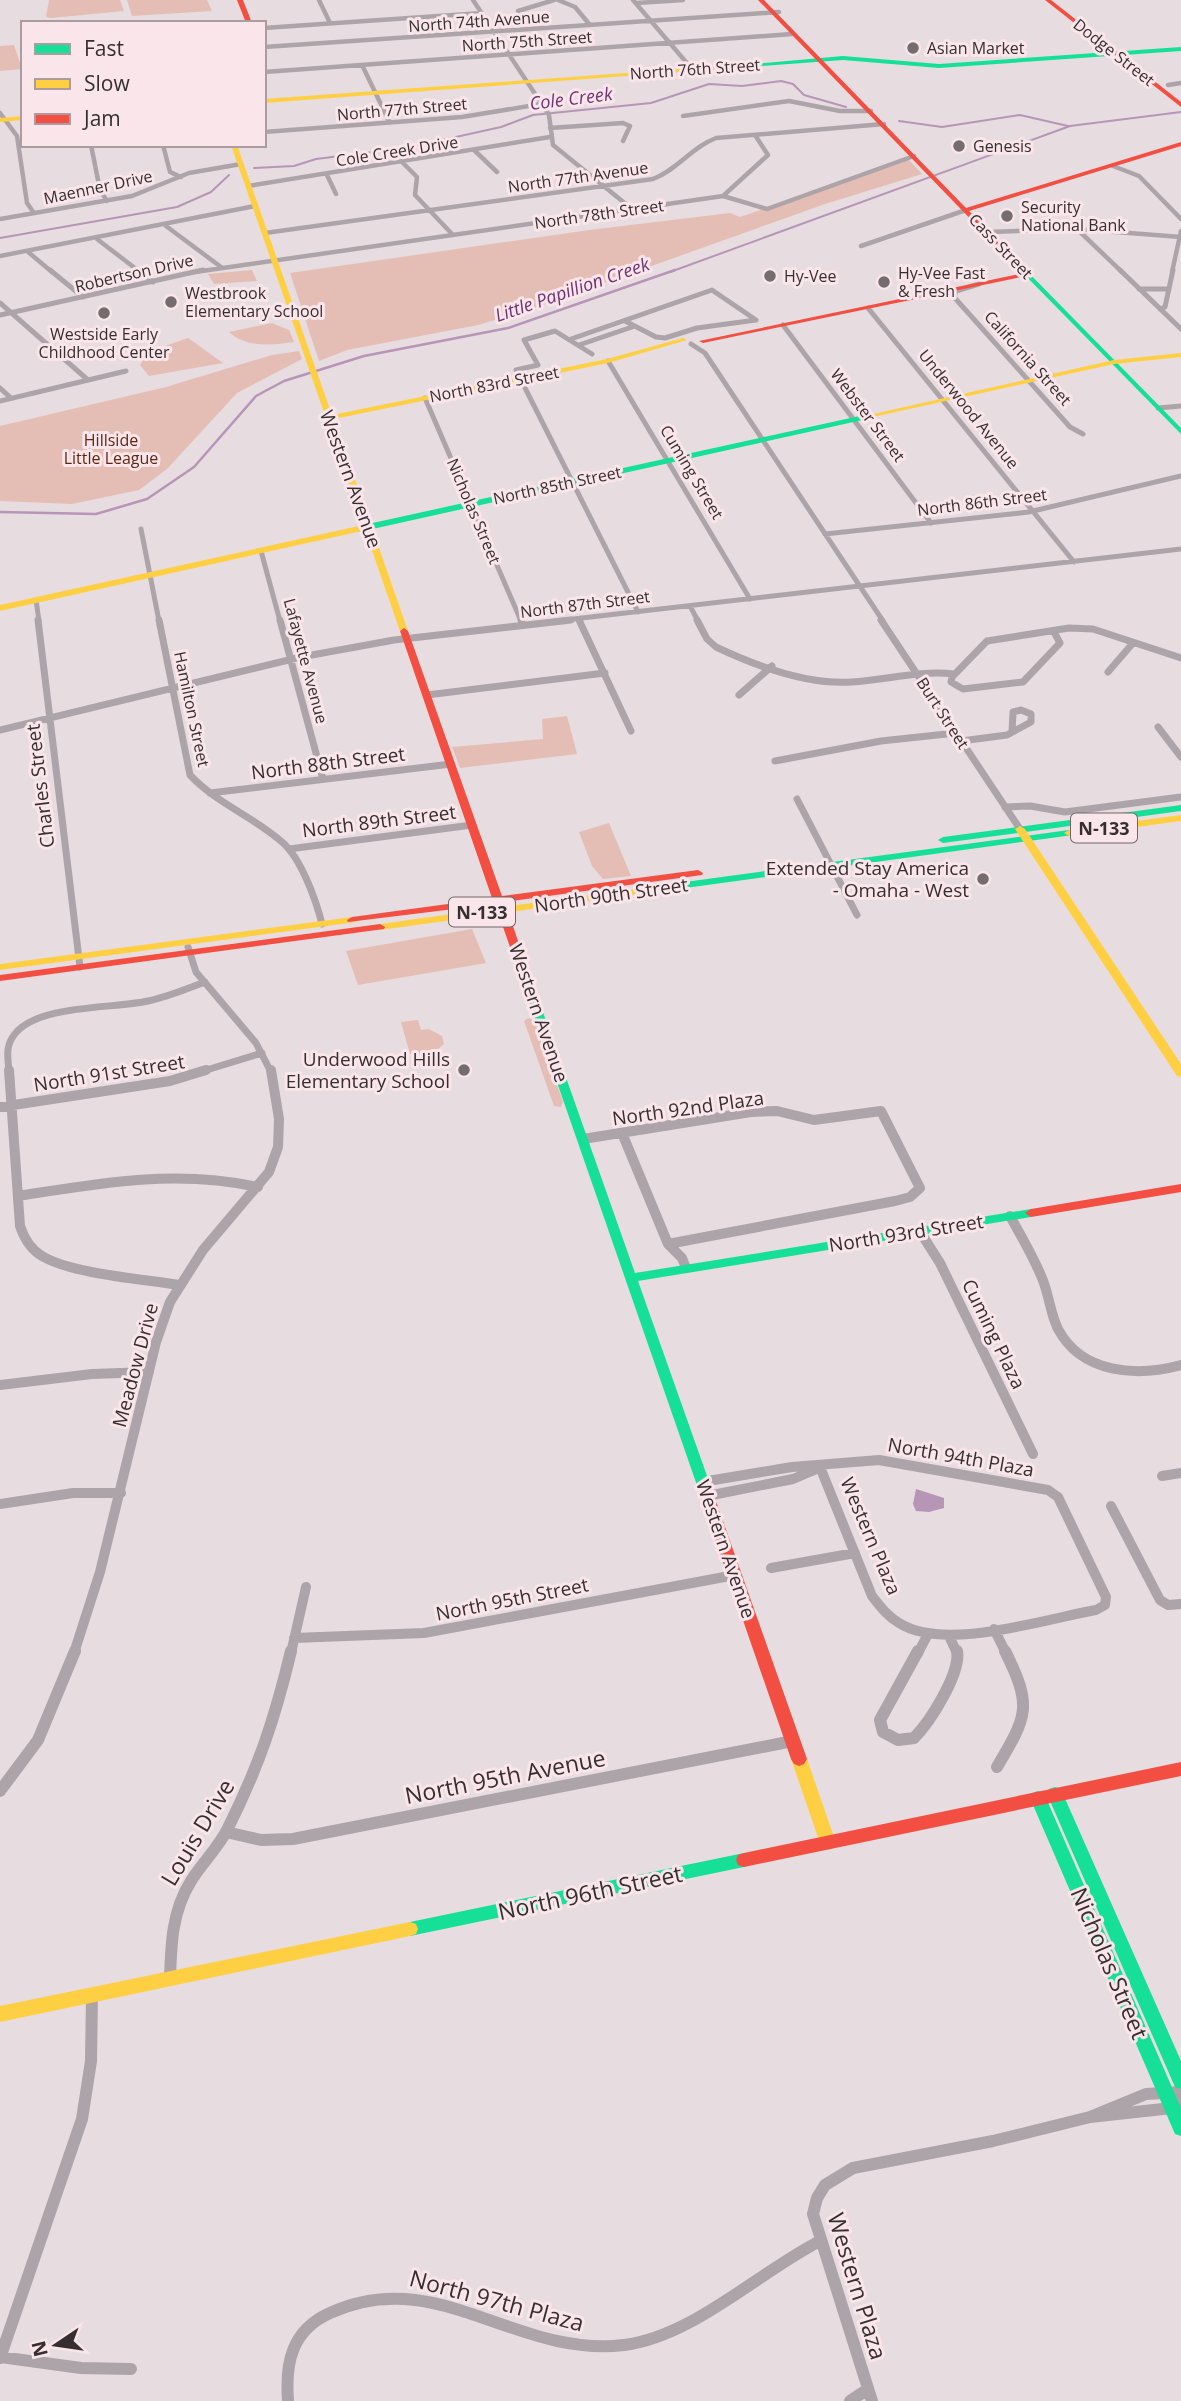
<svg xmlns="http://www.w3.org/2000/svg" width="1181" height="2401" font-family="'Open Sans',sans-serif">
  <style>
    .green { fill: #e4beb5 }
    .water { fill: #b795b7 }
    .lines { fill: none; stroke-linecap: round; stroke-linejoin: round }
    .stream-far1 { stroke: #b795b7; stroke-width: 2 }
    .stream { stroke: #b795b7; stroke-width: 2.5 }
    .street-far4 { stroke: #ada4a9; stroke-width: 4.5 }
    .street-far3 { stroke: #ada4a9; stroke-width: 5 }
    .street-far2 { stroke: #ada4a9; stroke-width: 7 }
    .street-far1 { stroke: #ada4a9; stroke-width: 10 }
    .street { stroke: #ada4a9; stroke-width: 12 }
    .fast { fill: #16e098; fill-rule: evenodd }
    .slow { fill: #ffcf43; fill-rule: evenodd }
    .jam { fill: #f24e42; fill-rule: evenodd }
    .poi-dot { fill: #746c6e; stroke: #f9e5ea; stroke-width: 2.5 }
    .labels { text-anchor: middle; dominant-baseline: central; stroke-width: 6; stroke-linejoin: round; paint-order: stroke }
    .far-street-label { font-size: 16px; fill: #362f31; stroke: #f9e5ea }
    .far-poi-label { font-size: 16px; fill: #362f31; stroke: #f9e5ea; text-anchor: start }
    .far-park-label { font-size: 16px; fill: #632711; stroke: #f9e5ea }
    .far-water-label { font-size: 18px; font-style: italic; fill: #6d3472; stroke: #f9e5ea }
    .shield { fill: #f9e5ea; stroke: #706668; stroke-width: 2 }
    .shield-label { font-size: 18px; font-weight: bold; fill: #362f31 }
    .street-label { font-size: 19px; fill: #362f31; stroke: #f9e5ea }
    .poi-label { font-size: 19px; fill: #362f31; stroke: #f9e5ea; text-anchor: end }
    .near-street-label { font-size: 23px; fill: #362f31; stroke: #f9e5ea }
  </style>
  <rect width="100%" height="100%" fill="#e7dcdf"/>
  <path class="green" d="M49,0H120L124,11L51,18L46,17Z
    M127,0H207L212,11L132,16Z
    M14,45L22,69L0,71V46Z
    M908,159L922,174L825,204L537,307L478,325L347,350L319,361L290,273L589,230L730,213L740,217Z
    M252,270L257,281L214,284L208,274Z
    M272,323L289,330L294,342C272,345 246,348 229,332Z
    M188,338L223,363L149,376L140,365L148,352Z
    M299,351L302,359L237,393L167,469L139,490L72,504L0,501V426L166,387L272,355Z
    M567,716L577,754L460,768L452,747L543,739L542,719Z
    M609,823L631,876L603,879L592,866L579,832Z
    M472,929L486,963L358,985L346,951Z
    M528,1018L534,1020L563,1102L561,1107L554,1106L524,1021Z
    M418,1020L421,1030L429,1029L442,1036L444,1044L437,1050L410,1054L401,1022Z"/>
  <path class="water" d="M916,1489L944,1498V1508L929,1512L916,1511L913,1504Z"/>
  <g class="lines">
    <path class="stream-far1" d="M899,121L942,127L1020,115L1068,126
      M254,168L294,166L316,159L406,148L501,127L533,115L651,103L709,84L742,86L781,81L793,84L804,95L846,107
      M0,238L177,207L211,192L229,175
      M670,272L1070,126L1181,112"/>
    <path class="stream" d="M0,512L96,514L147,499L194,467L256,396L284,381L364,356L508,328L675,270"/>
    <path class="street-far4" d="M319,0L330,23
      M473,0L549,115L553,145L632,209
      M558,0L575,7L590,25
      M633,0L692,69
      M637,3L683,0
      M518,11L554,0
      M264,28L482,13
      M264,47L779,12
      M362,65L390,123
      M264,72L792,34
      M1168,85L1181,83
      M0,113L17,136L27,203L34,213
      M683,116L789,101L840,111H871
      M550,128L623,123L630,126L623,141
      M264,132L462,117L541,104
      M91,145L100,190L107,201
      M163,145L170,172L181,177
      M474,150L497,172
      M403,163L417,177L415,195L453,235
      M1113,166L1139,176L1181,219
      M327,175L336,194
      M248,186L550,137
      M723,196L768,155L755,135
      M0,219L132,196L189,173L241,164
      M166,226L221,267
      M1077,229L1122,272
      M988,232L1077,229L1181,237
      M265,233L653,179C677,170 692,147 716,138L884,124
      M97,239L140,272
      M861,246L966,210
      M27,251L52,272
      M0,256L255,206
      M195,272L723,196L767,209L914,156
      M1172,272L1181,231"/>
    <path class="street-far3" d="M50,270L83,297
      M138,270L153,282
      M1120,270L1181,329
      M1139,289H1168
      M937,292L954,297L1070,427L1083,434
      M954,297L956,291L979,284
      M0,303L88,380
      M868,308L1074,562
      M1160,309L1165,307L1173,270
      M0,315L203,270
      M783,325L931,523
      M571,339L712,290L756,320L697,328L665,338L656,337L625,321
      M691,344L705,353L883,621
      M579,345L635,326
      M592,354L555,331L524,340L538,365L516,370L638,612
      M608,361L750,599
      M0,388L11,398
      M425,398L521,621
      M0,401L126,371
      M1158,408L1181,406
      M141,529L159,621
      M825,534L1029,512L1181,476
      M261,551L280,621
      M36,600L39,621
      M690,606L698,621
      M556,621L1181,549"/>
    <path class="street-far2" d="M38,620L80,967
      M159,620L190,775C216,803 254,817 282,842C301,858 316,900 322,924
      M280,620L323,779
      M521,620L523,625
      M579,620L631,731
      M697,620L707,639L716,647C756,666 807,685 852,682C886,680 919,670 954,674
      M881,620L1020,829
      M1054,632L1060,643L1023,682L963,689L951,682L952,677L987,641L1069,628L1093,629L1181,658
      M1108,672L1133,643
      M427,695L605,673
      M739,695L772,666
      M1158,727L1181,757
      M0,730L301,657L394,640L571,620
      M961,741L1007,735L1031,722V714L1021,710L1013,712L1012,732
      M775,761L881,741L956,733
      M210,793L451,764
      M797,799L857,915
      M1005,807L1030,806L1065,812L1181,797
      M289,849L472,825
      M188,947L196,972L256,1043L271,1072
      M9,1072C8,1058 5,1047 14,1035C37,1004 113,1009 148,1001C168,997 186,989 205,982
      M200,1072L262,1053"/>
    <path class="street-far1" d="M9,1070L20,1226C24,1238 30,1249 42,1256C72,1274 143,1279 179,1285
      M0,1107L170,1081L206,1070
      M583,1139L751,1112L777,1111L814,1120L881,1111L920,1188L910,1197L895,1201L668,1244L622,1133
      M18,1196C100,1183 176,1169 258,1187
      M1010,1216C1021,1236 1033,1256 1042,1278C1049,1294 1050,1313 1058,1329C1082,1374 1137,1377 1181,1365
      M919,1230L940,1263L1033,1454
      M668,1244L682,1258L686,1268
      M0,1385L92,1374L149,1372
      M1162,1476L1181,1473
      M702,1482L792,1467L879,1460L1048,1490L1058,1497L1106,1597L1105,1605L1096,1610C1044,1619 945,1652 899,1623C887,1616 880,1606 872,1596L820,1467
      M707,1496L793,1479L819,1468
      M0,1504L73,1493H121
      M1111,1506L1160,1600L1168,1605L1181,1604
      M771,1568L855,1553
      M994,1629L1006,1653
      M949,1636L957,1653
      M294,1638L424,1633L735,1575
      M74,1653L100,1572L156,1342L170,1302L203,1250L269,1172L278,1147L279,1119L271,1070
      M291,1653L306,1587
      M918,1653L928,1634"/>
    <path class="street" d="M918,1651L880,1720L883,1732L898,1740L914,1738C930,1722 961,1673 957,1651
      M997,1767C1027,1716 1033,1707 1005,1651
      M0,1791L38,1740L75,1651
      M226,1832L261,1840L293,1839L793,1741
      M170,1979C171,1944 172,1911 191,1881C202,1863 219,1847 228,1828C259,1766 275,1718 291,1651
      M1090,2117L1146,2094L1181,2092
      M0,2357L81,2368L131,2369
      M0,2358L82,2119L91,2061L92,1996
      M288,2401C285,2362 292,2330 330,2313C437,2264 515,2358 624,2345C692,2337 759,2272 820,2241
      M850,2401L868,2389
      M872,2401L813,2214L817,2198L825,2185L853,2168L993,2141L1090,2117L1172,2108L1181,2098"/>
    <path class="fast" d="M1181,47V51L939,68L843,60L721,69L718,67L843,56L939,64Z
      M1017,265H1021L1181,428V434L1017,267Z
      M864,415H867V419L359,532L355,529L359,526Z
      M1181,805V811L943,843L938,840L943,837Z
      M1069,830L1074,833L1073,835L663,891L658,888L663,885Z
      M515,944L520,947L635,1273L1031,1209L1037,1213L1031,1217L638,1281L712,1490L710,1494L705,1495L700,1494L510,947Z
      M1055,1787L1061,1789L1063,1794L1181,2061V2089L1175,2087L1047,1794L1049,1789Z
      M1038,1791L1044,1793L1046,1798L1181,2108V2136L1175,2134L1030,1798L1032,1793Z
      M744,1853L750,1855L752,1860L750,1865L744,1867L410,1936L404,1934L402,1929L404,1924L410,1922Z"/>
    <path class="slow" d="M723,66L721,69L264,103V99Z
      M23,116V120L0,122V118Z
      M231,145H237L332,415L607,359L683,338L687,340L608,363L334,419L408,631L407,633L404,634L400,631Z
      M1181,353V357L1114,364L864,419L860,417L1114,360Z
      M359,526L362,527V531L0,611V605Z
      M1181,815V821L1069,836L1064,833L1069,830Z
      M1020,826L1025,829L1181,1064V1077L1177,1076L1015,829Z
      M663,885L668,888L667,890L380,930L375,927L380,924Z
      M352,917L357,920L356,922L0,970V964Z
      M799,1752L804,1754L807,1759L836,1843L834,1848L828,1850L822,1848L820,1843L791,1759L794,1754Z
      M410,1922L416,1924L418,1929L416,1934L410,1936L0,2022V2006Z"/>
    <path class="jam" d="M237,0H243L252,23H246Z
      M758,0H764L966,208L1181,142V146L969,211L1022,266L1017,267Z
      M1045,0H1051L1181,102V107Z
      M1029,272L1031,273V275L703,343L699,341Z
      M404,628L408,631L502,896L698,870L703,873L702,875L505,902L520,947L515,950L510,947L495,904L348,922L347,920L352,917L492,898L400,631Z
      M380,924L385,927L384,929L0,981V975Z
      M1181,1184V1192L1031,1217L1025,1213L1031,1209Z
      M705,1485L710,1486L712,1490L807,1759L804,1764L799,1766L794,1764L791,1759L698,1490L700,1486Z
      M1181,1762V1776L744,1867L738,1865L736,1860L738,1855L744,1853Z"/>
  </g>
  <g class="poi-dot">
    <circle cx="913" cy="48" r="7"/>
    <circle cx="959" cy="146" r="7"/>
    <circle cx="1007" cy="216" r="7"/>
    <circle cx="770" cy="276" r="7"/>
    <circle cx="884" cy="282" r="7"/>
    <circle cx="171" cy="302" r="7"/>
    <circle cx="104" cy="313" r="7"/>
    <circle cx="983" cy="879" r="7"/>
    <circle cx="464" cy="1070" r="7"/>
  </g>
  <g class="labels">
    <g class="far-street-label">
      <text transform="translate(479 21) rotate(-4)">North 74th Avenue</text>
      <text transform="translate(527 41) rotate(-4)">North 75th Street</text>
      <text transform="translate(1114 52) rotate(38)">Dodge Street</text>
      <text transform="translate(695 69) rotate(-4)">North 76th Street</text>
      <text transform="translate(402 109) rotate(-5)">North 77th Street</text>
      <text transform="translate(397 151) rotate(-9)">Cole Creek Drive</text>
      <text transform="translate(578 177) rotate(-8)">North 77th Avenue</text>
      <text transform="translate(98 187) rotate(-12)">Maenner Drive</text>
      <text transform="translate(599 214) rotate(-8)">North 78th Street</text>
      <text transform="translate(1001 246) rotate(46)">Cass Street</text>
      <text transform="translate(134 273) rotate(-13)">Robertson Drive</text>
      <text transform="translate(1028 358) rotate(48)">California Street</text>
      <text transform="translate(494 384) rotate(-11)">North 83rd Street</text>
      <text transform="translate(969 409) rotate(51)">Underwood Avenue</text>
      <text transform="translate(868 415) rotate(53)">Webster Street</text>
      <text transform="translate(692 472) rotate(59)">Cuming Street</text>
      <text transform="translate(557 485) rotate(-12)">North 85th Street</text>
      <text transform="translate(982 502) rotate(-7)">North 86th Street</text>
      <text transform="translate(474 511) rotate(67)">Nicholas Street</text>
      <text transform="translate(585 604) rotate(-7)">North 87th Street</text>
      <text transform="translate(306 661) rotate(75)">Lafayette Avenue</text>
      <text transform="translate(192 709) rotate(78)">Hamilton Street</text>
      <text transform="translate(943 713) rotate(57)">Burt Street</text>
    </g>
    <g class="far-poi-label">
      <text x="927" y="48">Asian Market</text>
      <text x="973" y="146">Genesis</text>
      <text x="1021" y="207">Security<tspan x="1021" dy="18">National Bank</tspan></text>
      <text x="898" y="273">Hy-Vee Fast<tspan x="898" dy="18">&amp; Fresh</tspan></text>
      <text x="784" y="276">Hy-Vee</text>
      <text x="185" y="293">Westbrook<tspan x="185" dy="18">Elementary School</tspan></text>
      <text x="104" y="334" text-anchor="middle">Westside Early<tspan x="104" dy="18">Childhood Center</tspan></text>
    </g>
    <g class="far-park-label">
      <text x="111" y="440">Hillside<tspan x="111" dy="18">Little League</tspan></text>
    </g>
    <g class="far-water-label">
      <text transform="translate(571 98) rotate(-7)">Cole Creek</text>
      <text transform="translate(572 289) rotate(-19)">Little Papillion Creek</text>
    </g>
    <g class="shield">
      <rect x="1071" y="813.5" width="66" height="29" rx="5"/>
      <rect x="449" y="897.5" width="66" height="29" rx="5"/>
    </g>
    <g class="shield-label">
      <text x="1104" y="828">N-133</text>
      <text x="482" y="912">N-133</text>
    </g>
    <g class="street-label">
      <text transform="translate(351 479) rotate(70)">Western Avenue</text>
      <text transform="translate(328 763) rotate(-7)">North 88th Street</text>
      <text transform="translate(40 786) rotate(-97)">Charles Street</text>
      <text transform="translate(379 821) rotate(-7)">North 89th Street</text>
      <text transform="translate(611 895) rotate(-8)">North 90th Street</text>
      <text transform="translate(539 1013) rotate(71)">Western Avenue</text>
      <text transform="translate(109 1073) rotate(-9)">North 91st Street</text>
      <text transform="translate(688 1108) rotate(-8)">North 92nd Plaza</text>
      <text transform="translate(906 1233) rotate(-9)">North 93rd Street</text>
      <text transform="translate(994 1334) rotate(64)">Cuming Plaza</text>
      <text transform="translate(135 1365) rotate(-75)">Meadow Drive</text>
      <text transform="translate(961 1457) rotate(10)">North 94th Plaza</text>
      <text transform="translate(871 1536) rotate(67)">Western Plaza</text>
      <text transform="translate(726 1549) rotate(71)">Western Avenue</text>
      <text transform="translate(512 1599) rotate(-11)">North 95th Street</text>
    </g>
    <g class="poi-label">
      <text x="969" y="868">Extended Stay America<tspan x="969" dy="22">- Omaha - West</tspan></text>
      <text x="450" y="1059">Underwood Hills<tspan x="450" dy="22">Elementary School</tspan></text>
    </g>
    <g class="near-street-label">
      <text transform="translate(505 1776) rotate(-11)">North 95th Avenue</text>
      <text transform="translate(197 1832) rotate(-59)">Louis Drive</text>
      <text transform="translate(590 1892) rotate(-12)">North 96th Street</text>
      <text transform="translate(1110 1963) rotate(67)">Nicholas Street</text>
      <text transform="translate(858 2286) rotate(73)">Western Plaza</text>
      <text transform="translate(497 2300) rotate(15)">North 97th Plaza</text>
    </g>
  </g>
  <rect x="21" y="21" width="245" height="126" fill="#f9e5ea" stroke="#ab9ca0" stroke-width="2"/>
  <rect x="35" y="44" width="35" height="10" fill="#16e098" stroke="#ab9ca0" stroke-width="2"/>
  <text x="84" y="56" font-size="21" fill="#362f31">Fast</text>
  <rect x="35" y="79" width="35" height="10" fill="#ffcf43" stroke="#ab9ca0" stroke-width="2"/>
  <text x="84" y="91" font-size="21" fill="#362f31">Slow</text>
  <rect x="35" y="114" width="35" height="10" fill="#f24e42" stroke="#ab9ca0" stroke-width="2"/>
  <text x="84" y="126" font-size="21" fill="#362f31">Jam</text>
  <g transform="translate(56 2345) rotate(257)" stroke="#f9e5ea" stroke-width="5" paint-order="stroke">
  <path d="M0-5L12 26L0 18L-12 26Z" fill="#362f31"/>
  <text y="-10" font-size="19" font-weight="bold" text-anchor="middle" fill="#362f31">N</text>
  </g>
</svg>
